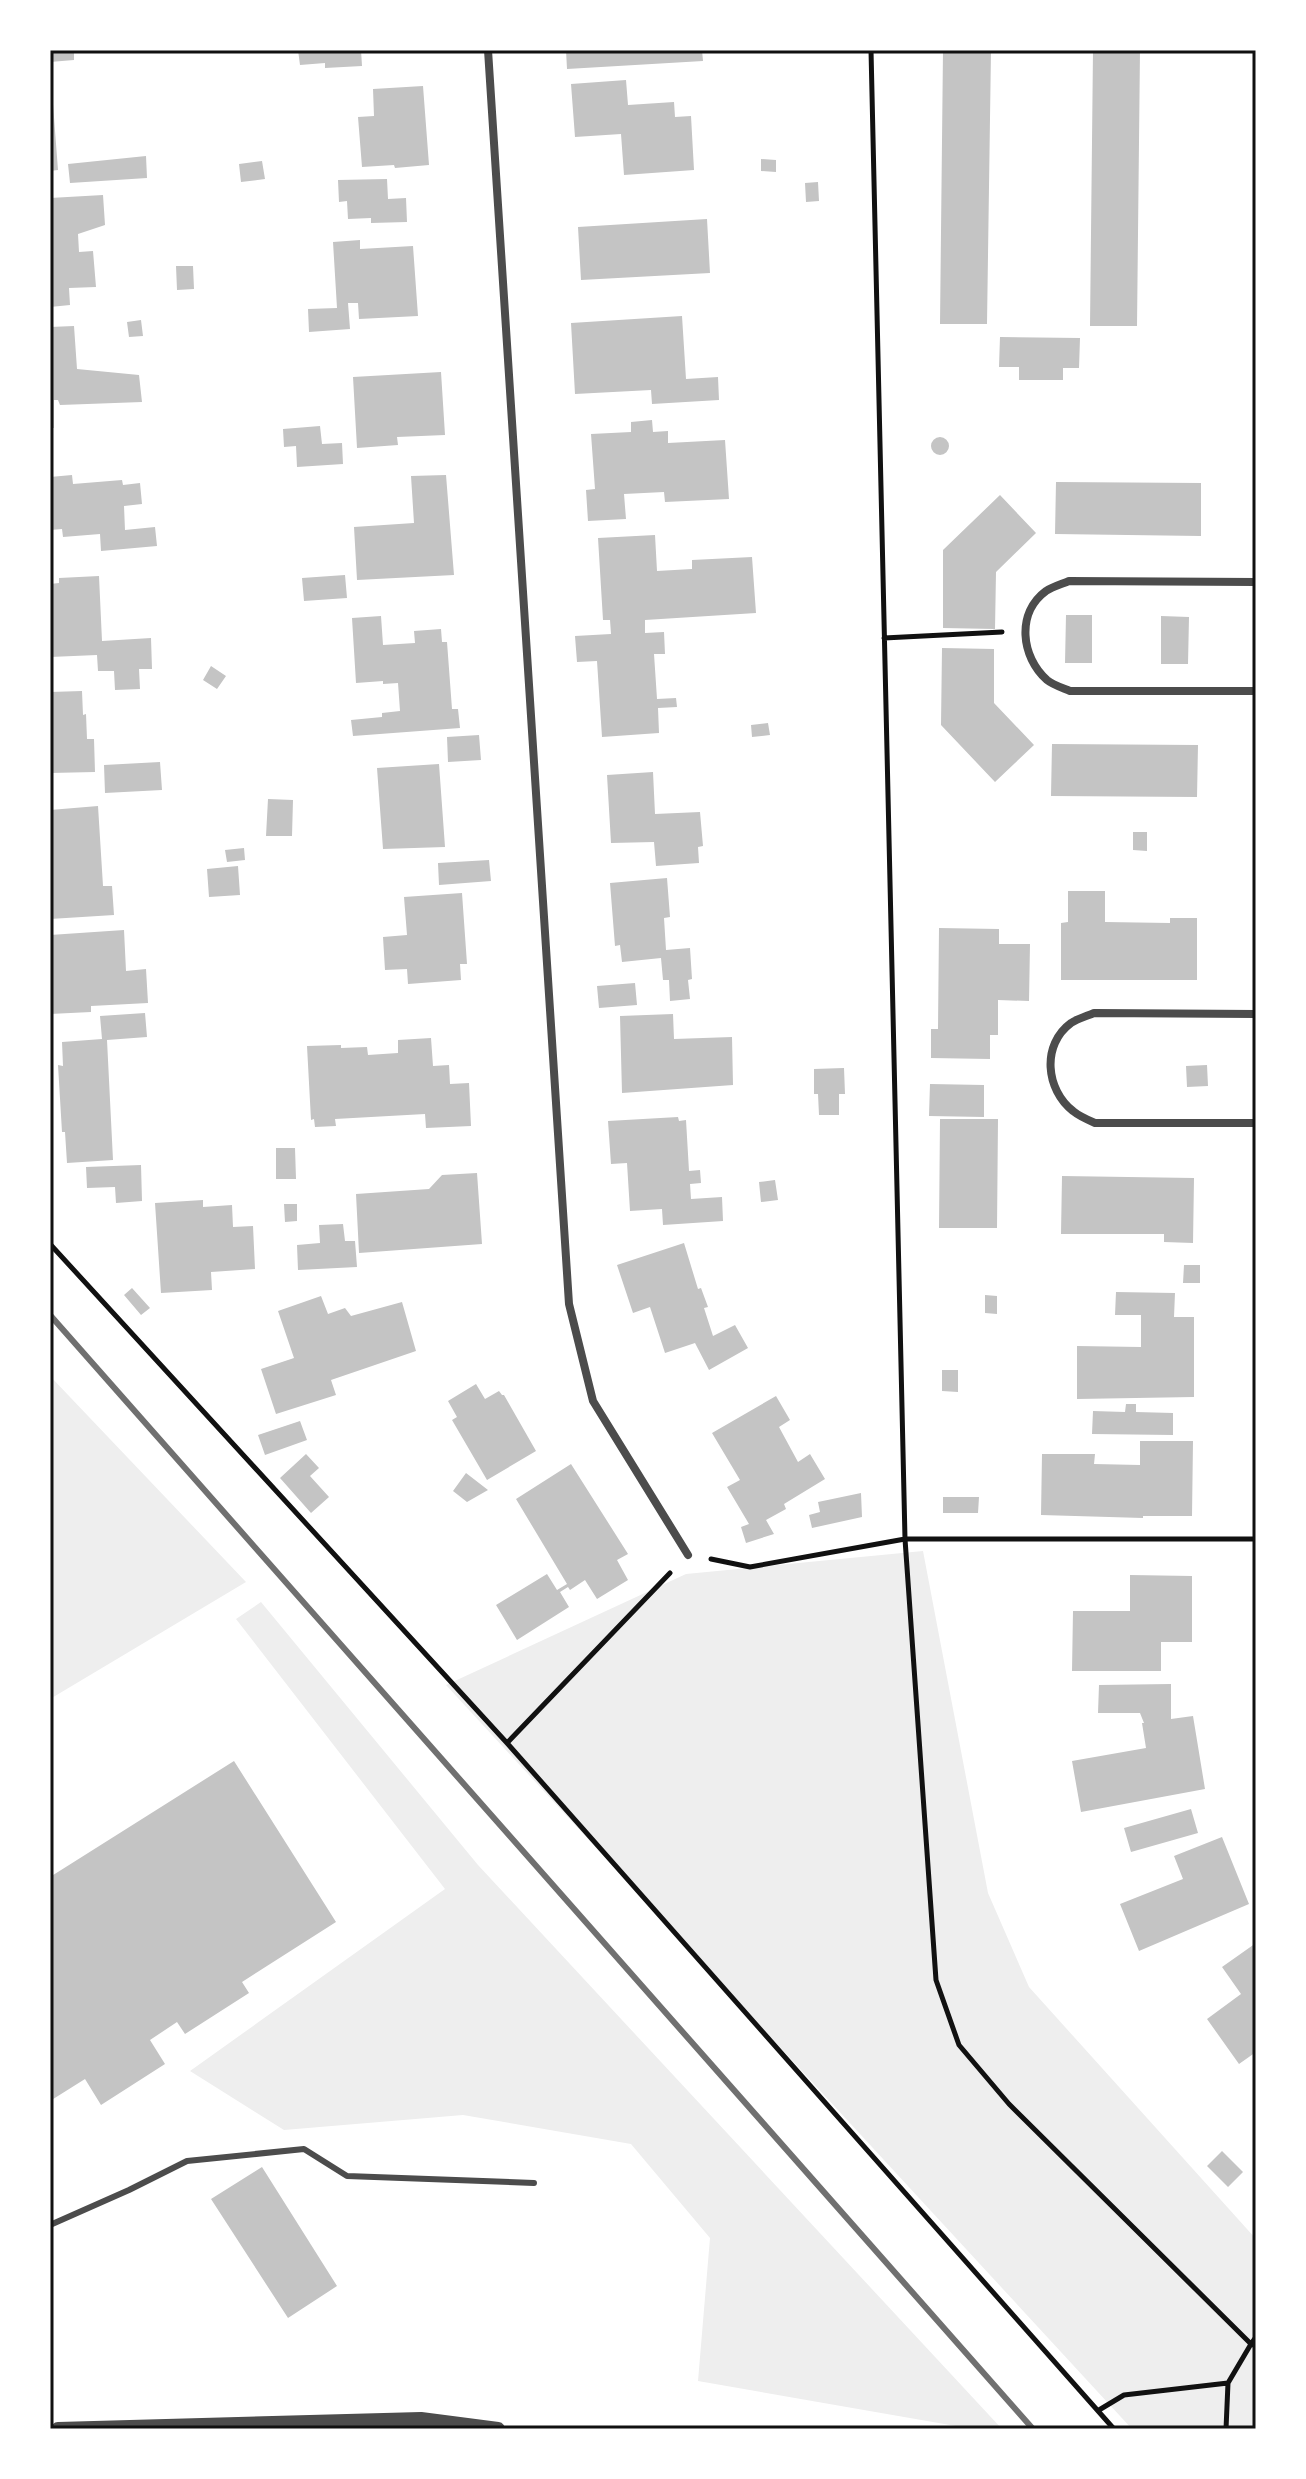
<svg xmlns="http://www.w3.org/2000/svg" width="1306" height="2479" font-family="Jost,sans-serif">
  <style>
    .green { fill: #eee }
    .building { fill: #c4c4c4 }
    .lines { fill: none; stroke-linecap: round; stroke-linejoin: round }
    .path { stroke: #111; stroke-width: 5 }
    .service { stroke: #4c4c4c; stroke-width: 6 }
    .minor { stroke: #4c4c4c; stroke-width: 8 }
    .tertiary { stroke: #4c4c4c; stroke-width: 14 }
    .rail { stroke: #707070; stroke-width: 6 }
    .neatline { fill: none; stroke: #111; stroke-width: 3 }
  </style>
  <rect width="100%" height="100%" fill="#fff"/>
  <path class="green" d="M50,1376L246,1582L50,1699Z
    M923,1551L988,1893L1029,1987L1256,2239V2429H1132L446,1685L686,1574Z
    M261,1602L478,1865L1002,2429H973L698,2381L710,2238L631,2144L463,2115L284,2130L190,2071L445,1889L236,1619Z"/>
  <path class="building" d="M50,50H74V60L50,62Z
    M298,50H361L362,66L325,68V63L300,65Z
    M566,50H702L703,61L567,69Z
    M943,50H991L987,324H940Z
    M1093,50H1140L1137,326H1090Z
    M626,80L628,105L674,102L675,117L691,116L694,170L624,175L621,134L575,137L571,84Z
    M423,86L429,165L395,168L394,165L362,167L358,117L374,116L373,89Z
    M50,91H52L58,170L50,171Z
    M146,156L147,178L70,183L68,164Z
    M761,159L776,160V172L761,171Z
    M262,161L265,179L241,182L239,164Z
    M387,179L388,199L406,198L407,222L371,223V218L348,219L347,201L339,202L338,180Z
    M818,182L819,201L806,202L805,183Z
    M103,195L105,225L78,234L79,252L93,251L96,287L69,288L70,305L50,307V198Z
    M707,219L710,273L581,280L578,227Z
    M360,240V249L413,246L418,316L359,319L358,303H348L350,329L309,332L308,309L337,308L333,242Z
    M176,266H193L194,289L177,290Z
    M682,316L686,379L718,377L719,400L652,404L651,390L575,394L571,323Z
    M141,320L143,336L129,337L127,322Z
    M74,326L77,369L139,375L142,402L60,405L58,400H54V428H50V327Z
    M1000,337L1080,338L1079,368H1063V380H1019V367H999Z
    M441,372L445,435L397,437L398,445L357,448L353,377Z
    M652,420L653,432L668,431V443L725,440L729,499L665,502L664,492L624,494L626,519L588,521L586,490L595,489L591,434L631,432V422Z
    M320,426L322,444L342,443L343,464L297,467L296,446L284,447L283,429Z
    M931 446a9 9 0 1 1 18 0a9 9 0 1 1-18 0Z
    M72,475L73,484L122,480L123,485L140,483L142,504L124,506L125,530L155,527L157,546L101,551L100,534L63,537L62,529L50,530V477Z
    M446,475L454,575L357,580L354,527L414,523L411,476Z
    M1056,482L1201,483V536L1055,534Z
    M1000,495L1036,533L996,572L995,629L943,628V550Z
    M655,535L657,571L692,569V560L752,557L756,613L645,620V633L664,632L665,654H654L657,699L676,698L677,707L658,708L659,733L602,737L597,661L577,662L575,636L611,634L610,620H603L598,538Z
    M345,575L347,598L304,601L302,578Z
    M99,576L102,641L151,638L152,669H139L140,689L115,690L114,671H98L97,655L50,657V584L59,583V578Z
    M1066,615H1092V663H1065Z
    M381,616L383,645L415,643L414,631L441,629L442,642H447L452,709H458L460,728L353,736L351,720L382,717V713L400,711L398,683L383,684V681L356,683L352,618Z
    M1161,616L1189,617L1188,664H1161Z
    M942,648L994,649V703L1034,745L995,782L941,725Z
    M211,666L226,676L217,689L203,680Z
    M82,691L83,715L86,714L87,739H94L95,772L50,773V692Z
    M768,723L770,735L752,737L751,725Z
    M479,735L481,760L448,762L447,737Z
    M1052,744L1198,745L1197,797L1051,796Z
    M160,762L162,790L105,793L104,765Z
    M439,764L445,847L383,849L377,768Z
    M653,772L655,814L700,812L703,846L698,847L699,863L656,866L654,842L611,843L607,775Z
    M268,799L293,800L292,836H266Z
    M98,806L103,886H112L114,915L50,919V810Z
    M1133,832H1147V851L1133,850Z
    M244,848L245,860L227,862L225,850Z
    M489,860L491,881L439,885L438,863Z
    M238,866L240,895L209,897L207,869Z
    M667,878L670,917L664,918L666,950L690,948L692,979L688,980L690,999L670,1001L669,980H663L661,958L622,962L620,945L615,946L610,883Z
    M1068,891H1105V922L1170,923V918H1197V980H1061V923L1068,922Z
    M462,893L467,964H460L461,980L408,984L407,969L385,970L383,937L407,935L404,897Z
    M939,928L999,929V944H1030L1029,1001L998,1000V1035H990V1059L931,1058V1029H938Z
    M124,930L126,971L146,969L148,1003L91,1006V1012L50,1014V935Z
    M635,983L637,1005L599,1008L597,986Z
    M145,1013L147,1037L107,1040L113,1160L67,1163L65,1132H62L58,1065L63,1066L62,1042L102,1039L100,1016Z
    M673,1014L674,1039L732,1037L733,1085L622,1093L620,1016Z
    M431,1038L433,1066L449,1065L450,1084L469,1083L471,1126L426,1128L425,1114L335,1119L336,1126L315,1127L314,1119L311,1120L307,1046L341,1045V1048L367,1047L368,1055L398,1053V1040Z
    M1207,1065L1208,1086L1187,1087L1186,1066Z
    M844,1068L845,1094H839V1115H819L818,1094H814V1069Z
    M930,1084L984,1085V1117L929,1116Z
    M678,1117L679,1121L686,1120L689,1171L700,1170L701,1183L690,1184L691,1199L722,1197L723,1221L663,1225L662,1209L630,1211L627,1163L611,1164L608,1121Z
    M940,1119H998L997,1228H939Z
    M276,1148H295L296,1179H276Z
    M141,1165L142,1201L116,1203L115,1187L87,1188L86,1167Z
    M477,1173L482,1244L359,1253L356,1194L429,1189L442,1175Z
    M1062,1176L1194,1178L1193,1243L1164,1242V1234H1061Z
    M775,1180L778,1200L761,1202L759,1182Z
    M203,1200V1207L232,1205L233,1227L253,1226L255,1269L211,1272L212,1290L161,1293L155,1203Z
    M284,1204H297V1221L285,1222Z
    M343,1224L345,1241H355L357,1267L298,1270L297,1245L320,1243L319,1225Z
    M684,1243L698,1289L701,1288L708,1307L704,1308L713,1336L735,1325L748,1348L709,1370L695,1343L665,1353L650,1307L633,1313L617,1265Z
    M1184,1265H1200V1283H1183Z
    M132,1288L150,1308L141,1315L124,1295Z
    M1116,1292L1175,1293L1174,1317H1194V1397L1077,1399V1346L1141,1347V1315H1115Z
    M985,1295L997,1296V1314L985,1313Z
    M321,1296L328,1314L345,1308L351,1316L402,1302L416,1351L331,1380L336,1395L276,1414L261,1369L294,1358L278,1311Z
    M942,1370H958V1392L942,1391Z
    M476,1384L485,1399L499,1391L502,1395H504L536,1451L487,1480L452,1420L457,1417L448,1401Z
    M776,1396L790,1420L779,1427L798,1462L810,1454L825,1479L784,1504L786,1509L766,1520L774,1534L746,1543L741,1527L749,1524L727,1487L740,1480L712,1433Z
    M1126,1404H1136V1412L1173,1413V1435L1092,1434L1093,1411L1125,1412Z
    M300,1421L307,1440L265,1455L258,1435Z
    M1140,1441H1193L1192,1516H1143V1518L1041,1515L1042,1454H1095L1094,1464L1140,1465Z
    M306,1454L319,1468L310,1476L329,1497L311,1513L280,1478Z
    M571,1464L628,1554L617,1560L628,1580L597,1599L585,1580L570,1590L568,1587L560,1592L569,1607L517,1640L496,1605L547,1574L557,1590L567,1584L516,1499Z
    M466,1473L488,1490L467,1502L453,1491Z
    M861,1493L862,1517L812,1528L809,1515L820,1512L818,1502Z
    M943,1497H979L978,1513H943Z
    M1130,1575L1192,1576V1642H1161V1671H1072L1073,1611H1130Z
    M1171,1684V1719L1193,1716L1205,1789L1081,1812L1072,1761L1146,1748L1142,1723H1144L1140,1713H1098L1099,1685Z
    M234,1761L336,1922L242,1982L249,1993L185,2034L177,2022L150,2040L165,2064L101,2105L85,2079L50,2101V1877Z
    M1191,1809L1198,1833L1131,1852L1124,1828Z
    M1222,1837L1249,1904L1139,1951L1120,1904L1183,1879L1174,1856Z
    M1256,1943V2052L1239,2064L1207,2019L1241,1994L1222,1967Z
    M1222,2151L1243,2172L1228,2187L1207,2166Z
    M262,2167L337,2286L288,2318L211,2199Z"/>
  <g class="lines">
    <path class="path" d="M871,50L905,1539L936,1980L959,2045L1009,2104L1251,2344L1228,2383L1124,2395L1099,2410
      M884,638L1002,632
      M50,1244L507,1743L1114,2429
      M711,1559L750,1567L905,1539H1256
      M507,1743L670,1573
      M1256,2337L1251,2344L1256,2346
      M1226,2429L1228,2383"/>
    <path class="service" d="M50,2225L129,2190L187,2161L304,2149L347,2176L534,2183"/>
    <path class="minor" d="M488,50L569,1304L593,1401L688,1555
      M1256,582L1069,581C1062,584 1052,587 1046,591C1016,613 1021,657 1047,680C1053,685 1063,688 1070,691H1256
      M1256,1014L1094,1013C1087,1016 1077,1019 1071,1023C1041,1045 1046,1090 1073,1111C1079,1116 1088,1120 1095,1123H1256"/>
    <path class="tertiary" d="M58,2429L421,2419L498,2429"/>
    <path class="rail" d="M50,1315L1033,2429"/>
  </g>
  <rect width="1306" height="2479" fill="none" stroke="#ffffff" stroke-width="104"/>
  <rect x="52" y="52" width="1202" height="2375" class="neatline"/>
</svg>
